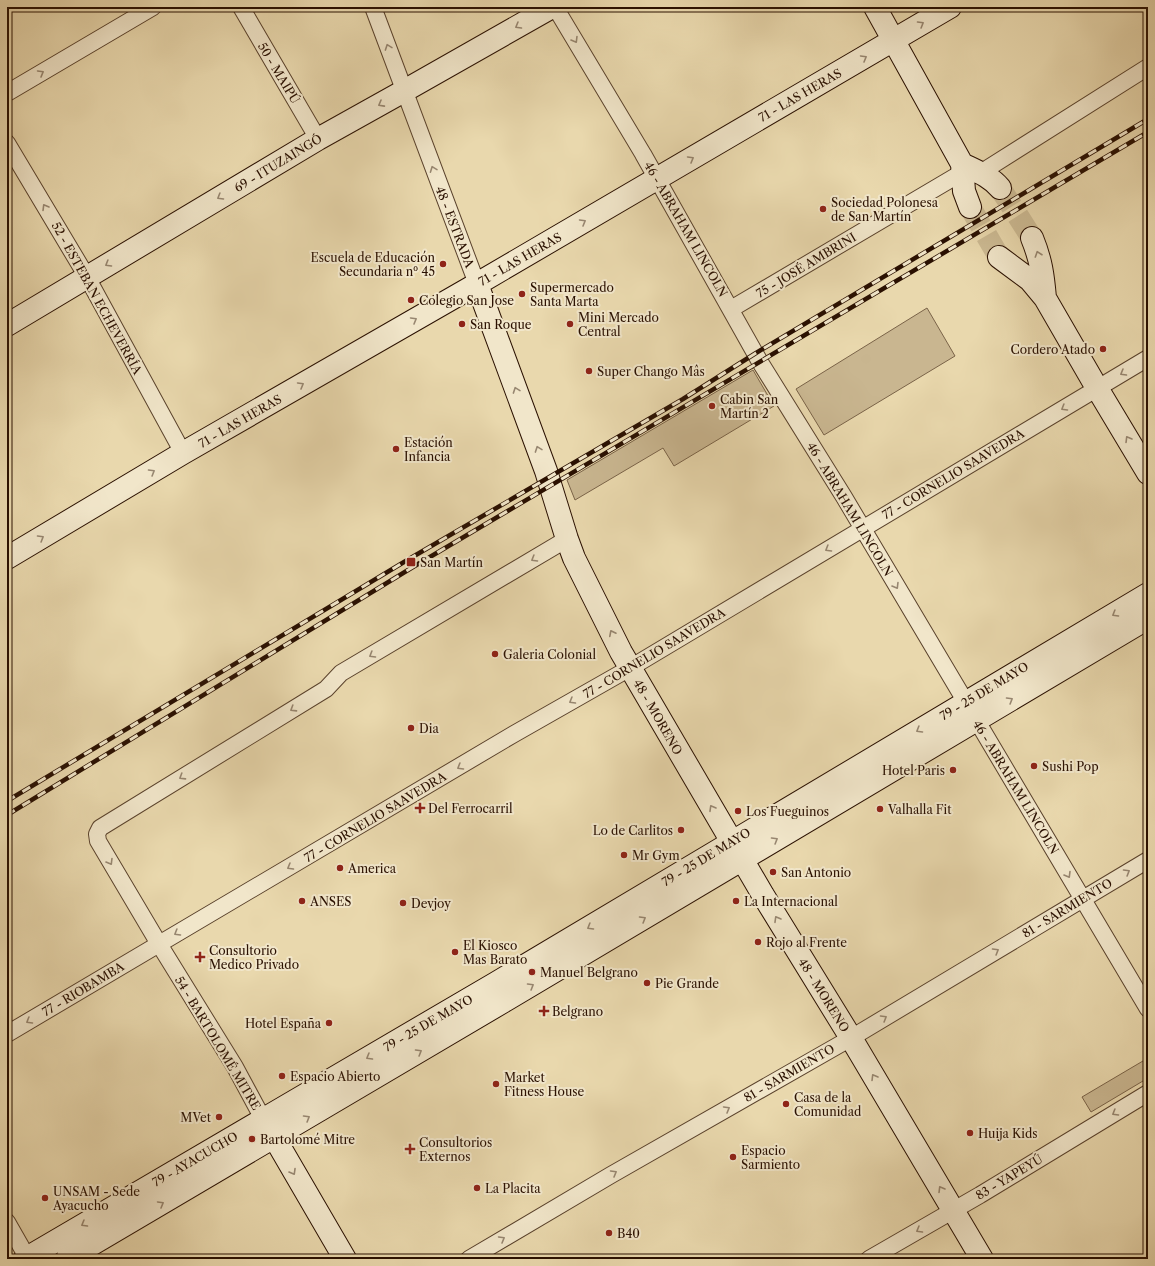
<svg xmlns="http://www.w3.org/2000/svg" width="1155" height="1266" font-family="'Libre Caslon Text',serif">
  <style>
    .green { fill: #c9b690; stroke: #7a6348 }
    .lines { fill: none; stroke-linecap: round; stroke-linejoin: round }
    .secondary-tunnel { stroke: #ccba93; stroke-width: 22; stroke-dasharray: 22 11; stroke-linecap: butt }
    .street-casing { stroke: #5a422c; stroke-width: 18 }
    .secondary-casing { stroke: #2a1001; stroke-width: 24 }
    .street { stroke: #f1e6ca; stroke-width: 16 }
    .secondary { stroke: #f1e6ca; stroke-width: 22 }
    .rail-casing { stroke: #2a1001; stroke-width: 4.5 }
    .rail { stroke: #f1e6ca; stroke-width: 3; stroke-dasharray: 9; stroke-linecap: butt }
    .oneway { stroke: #978670 }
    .poi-dot { fill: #8f2418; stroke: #f1e6ca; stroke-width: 1.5 }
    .labels { text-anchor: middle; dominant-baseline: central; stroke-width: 4; stroke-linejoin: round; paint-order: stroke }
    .street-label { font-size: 12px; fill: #2a1001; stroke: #f1e6ca }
    .poi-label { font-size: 12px; fill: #2a1001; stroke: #f1e6ca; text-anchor: start }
  </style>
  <rect width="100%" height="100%" fill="#e9d8ad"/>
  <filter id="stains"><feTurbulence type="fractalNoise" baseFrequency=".005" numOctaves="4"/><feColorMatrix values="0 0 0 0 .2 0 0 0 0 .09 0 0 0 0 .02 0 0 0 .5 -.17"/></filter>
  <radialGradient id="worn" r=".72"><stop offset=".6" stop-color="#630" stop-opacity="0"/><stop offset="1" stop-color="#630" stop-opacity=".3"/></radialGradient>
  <path class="green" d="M927,308L955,356L824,435L796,389Z
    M753,370L774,406L674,466L663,448L575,500L567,480Z
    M1148,1058V1078L1091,1112L1082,1097Z"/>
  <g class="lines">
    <path class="secondary-tunnel" d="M1000,188L1032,238
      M970,207L999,257"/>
    <g class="street-casing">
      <path id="street" d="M241,7L318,139
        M373,7L477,284
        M555,7L643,154L760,362L844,497L1148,1009
        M7,93L153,7
        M7,143L87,277L183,453
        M977,171L985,170L1148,67
        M731,309L963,172
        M7,1034L514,734L630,668L1148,358
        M263,1119L235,1067L159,944L98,841L97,834L100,828L326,689L341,673L567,539
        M7,1222L27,1257
        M469,1259L611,1175L851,1038L1148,860
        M869,1259L980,1195L1148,1093"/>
    </g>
    <g class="secondary-casing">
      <path id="secondary" d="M875,7L962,164L964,191L970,207
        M962,164C976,171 990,176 1000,188
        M1032,238C1041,260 1043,275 1045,298
        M999,257L1030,280L1045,298L1097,388L1148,473
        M477,284L546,471L567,539L574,558L621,652L763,895L851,1038L982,1259
        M7,325L318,139L404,91L552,7
        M7,558L183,453L477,284L950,7
        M267,1125L345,1259
        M25,1259L496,983L1148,594
        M67,1259L506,1000L1148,618"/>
    </g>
    <use href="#street" class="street"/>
    <use href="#secondary" class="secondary"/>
    <g class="rail-casing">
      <path id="rail" d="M7,801L409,559L683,399L756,353L1148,119
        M7,815L413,567L1148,132"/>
    </g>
    <use href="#rail" class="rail"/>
  </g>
  <defs><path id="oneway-chevron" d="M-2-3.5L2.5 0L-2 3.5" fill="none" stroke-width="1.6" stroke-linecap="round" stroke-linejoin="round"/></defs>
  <g class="oneway">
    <use href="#oneway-chevron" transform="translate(921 24) rotate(-31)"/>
    <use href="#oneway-chevron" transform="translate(518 26) rotate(150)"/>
    <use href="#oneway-chevron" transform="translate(575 40) rotate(59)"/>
    <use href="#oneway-chevron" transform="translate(388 47) rotate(-110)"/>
    <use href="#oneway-chevron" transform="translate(864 58) rotate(-30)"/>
    <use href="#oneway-chevron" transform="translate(41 73) rotate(-30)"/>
    <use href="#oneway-chevron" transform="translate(381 104) rotate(151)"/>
    <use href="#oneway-chevron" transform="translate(691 159) rotate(-30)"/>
    <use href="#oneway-chevron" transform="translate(433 169) rotate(-111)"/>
    <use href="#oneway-chevron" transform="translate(220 197) rotate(149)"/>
    <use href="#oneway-chevron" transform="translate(45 207) rotate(-121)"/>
    <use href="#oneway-chevron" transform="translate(583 222) rotate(-30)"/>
    <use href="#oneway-chevron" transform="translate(1038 254) rotate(-109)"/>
    <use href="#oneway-chevron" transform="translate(108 264) rotate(149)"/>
    <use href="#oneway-chevron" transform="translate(414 320) rotate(-30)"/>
    <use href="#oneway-chevron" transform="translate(1123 373) rotate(150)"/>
    <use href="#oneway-chevron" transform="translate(301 385) rotate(-30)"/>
    <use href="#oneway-chevron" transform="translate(516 390) rotate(-110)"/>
    <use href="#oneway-chevron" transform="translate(1064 408) rotate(149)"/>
    <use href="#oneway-chevron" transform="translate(1128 439) rotate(-121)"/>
    <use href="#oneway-chevron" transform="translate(538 449) rotate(-110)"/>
    <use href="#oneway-chevron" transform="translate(152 472) rotate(-31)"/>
    <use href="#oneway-chevron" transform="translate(41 538) rotate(-31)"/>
    <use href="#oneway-chevron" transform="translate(828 549) rotate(149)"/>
    <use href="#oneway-chevron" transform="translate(534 559) rotate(149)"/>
    <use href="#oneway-chevron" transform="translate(896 586) rotate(59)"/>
    <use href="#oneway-chevron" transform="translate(1115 614) rotate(149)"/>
    <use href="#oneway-chevron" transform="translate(612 633) rotate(-117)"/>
    <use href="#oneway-chevron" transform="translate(372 655) rotate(149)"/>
    <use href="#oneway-chevron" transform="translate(1010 700) rotate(-31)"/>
    <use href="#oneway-chevron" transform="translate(572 701) rotate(150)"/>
    <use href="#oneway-chevron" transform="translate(293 709) rotate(148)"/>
    <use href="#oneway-chevron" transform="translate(919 730) rotate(149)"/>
    <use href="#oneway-chevron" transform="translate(460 767) rotate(149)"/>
    <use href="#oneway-chevron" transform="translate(182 777) rotate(148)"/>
    <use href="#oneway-chevron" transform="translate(712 808) rotate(-120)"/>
    <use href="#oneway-chevron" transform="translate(775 840) rotate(-31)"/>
    <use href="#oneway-chevron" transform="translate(110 862) rotate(59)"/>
    <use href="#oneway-chevron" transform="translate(290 867) rotate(150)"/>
    <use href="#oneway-chevron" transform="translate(1127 872) rotate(-31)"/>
    <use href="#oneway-chevron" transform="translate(1068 875) rotate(59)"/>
    <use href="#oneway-chevron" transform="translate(643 919) rotate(-31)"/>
    <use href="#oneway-chevron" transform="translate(777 919) rotate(-120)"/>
    <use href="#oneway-chevron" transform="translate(590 927) rotate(149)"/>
    <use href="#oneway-chevron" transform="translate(177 933) rotate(149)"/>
    <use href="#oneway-chevron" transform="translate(996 951) rotate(-31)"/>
    <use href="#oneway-chevron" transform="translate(531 986) rotate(-31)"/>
    <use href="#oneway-chevron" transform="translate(884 1018) rotate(-31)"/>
    <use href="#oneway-chevron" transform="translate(29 1021) rotate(149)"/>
    <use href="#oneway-chevron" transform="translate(419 1052) rotate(-31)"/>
    <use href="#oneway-chevron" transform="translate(369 1057) rotate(150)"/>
    <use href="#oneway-chevron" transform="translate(874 1077) rotate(-121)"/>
    <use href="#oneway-chevron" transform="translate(727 1109) rotate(-30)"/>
    <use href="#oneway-chevron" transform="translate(1115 1113) rotate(149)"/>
    <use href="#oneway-chevron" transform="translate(307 1118) rotate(-31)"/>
    <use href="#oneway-chevron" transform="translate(293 1172) rotate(60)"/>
    <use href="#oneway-chevron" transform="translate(614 1173) rotate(-30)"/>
    <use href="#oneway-chevron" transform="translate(941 1189) rotate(-121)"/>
    <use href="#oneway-chevron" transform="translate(161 1204) rotate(-30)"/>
    <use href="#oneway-chevron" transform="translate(84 1224) rotate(150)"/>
    <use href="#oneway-chevron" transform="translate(919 1230) rotate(150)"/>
    <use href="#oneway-chevron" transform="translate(502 1239) rotate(-30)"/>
  </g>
  <g class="poi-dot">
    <circle cx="823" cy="209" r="4"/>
    <circle cx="443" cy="264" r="4"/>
    <circle cx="522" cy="294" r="4"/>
    <circle cx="411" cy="300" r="4"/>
    <circle cx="462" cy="324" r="4"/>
    <circle cx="570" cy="324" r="4"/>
    <circle cx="1103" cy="349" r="4"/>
    <circle cx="589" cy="371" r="4"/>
    <circle cx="712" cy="406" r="4"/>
    <circle cx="396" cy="449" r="4"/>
    <rect x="406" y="557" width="10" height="10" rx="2"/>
    <circle cx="495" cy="654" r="4"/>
    <circle cx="411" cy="728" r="4"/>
    <circle cx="1034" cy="766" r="4"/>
    <circle cx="953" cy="770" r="4"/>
    <path d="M418 802h4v4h4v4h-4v4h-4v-4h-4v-4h4z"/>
    <circle cx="880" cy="809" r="4"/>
    <circle cx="738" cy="811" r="4"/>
    <circle cx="681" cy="830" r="4"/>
    <circle cx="624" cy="855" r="4"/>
    <circle cx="340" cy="868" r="4"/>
    <circle cx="773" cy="872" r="4"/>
    <circle cx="302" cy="901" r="4"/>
    <circle cx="736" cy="901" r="4"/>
    <circle cx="403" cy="903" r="4"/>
    <circle cx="758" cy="942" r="4"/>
    <circle cx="455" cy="952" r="4"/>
    <path d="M198 951h4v4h4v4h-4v4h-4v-4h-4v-4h4z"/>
    <circle cx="532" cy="972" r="4"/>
    <circle cx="647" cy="983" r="4"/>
    <path d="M542 1005h4v4h4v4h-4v4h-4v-4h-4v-4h4z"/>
    <circle cx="329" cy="1023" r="4"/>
    <circle cx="282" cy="1076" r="4"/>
    <circle cx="496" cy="1084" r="4"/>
    <circle cx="786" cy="1104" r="4"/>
    <circle cx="219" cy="1117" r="4"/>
    <circle cx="970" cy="1133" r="4"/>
    <circle cx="252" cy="1139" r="4"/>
    <path d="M408 1143h4v4h4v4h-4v4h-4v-4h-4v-4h4z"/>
    <circle cx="733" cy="1157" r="4"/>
    <circle cx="477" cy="1188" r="4"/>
    <circle cx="45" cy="1198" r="4"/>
    <circle cx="609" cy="1233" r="4"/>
  </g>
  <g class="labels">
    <g class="street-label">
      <text transform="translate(279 73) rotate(59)">50 - MAIPÚ</text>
      <text transform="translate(800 95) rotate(-30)">71 - LAS HERAS</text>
      <text transform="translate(278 163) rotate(-31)">69 - ITUZAINGÓ</text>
      <text transform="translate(455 227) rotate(69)">48 - ESTRADA</text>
      <text transform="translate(686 229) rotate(60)">46 - ABRAHAM LINCOLN</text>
      <text transform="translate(520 259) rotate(-30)">71 - LAS HERAS</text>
      <text transform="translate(806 265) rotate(-31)">75 - JOSÉ AMBRINI</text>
      <text transform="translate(97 298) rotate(61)">52 - ESTEBAN ECHEVERRÍA</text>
      <text transform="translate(240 421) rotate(-30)">71 - LAS HERAS</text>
      <text transform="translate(953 474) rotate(-31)">77 - CORNELIO SAAVEDRA</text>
      <text transform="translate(850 509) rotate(59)">46 - ABRAHAM LINCOLN</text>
      <text transform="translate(654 653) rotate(-31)">77 - CORNELIO SAAVEDRA</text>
      <text transform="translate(984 691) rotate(-31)">79 - 25 DE MAYO</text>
      <text transform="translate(658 717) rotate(60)">48 - MORENO</text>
      <text transform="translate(1016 787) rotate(59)">46 - ABRAHAM LINCOLN</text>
      <text transform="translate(375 817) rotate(-31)">77 - CORNELIO SAAVEDRA</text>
      <text transform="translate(706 857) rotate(-31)">79 - 25 DE MAYO</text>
      <text transform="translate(1067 908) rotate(-31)">81 - SARMIENTO</text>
      <text transform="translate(83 989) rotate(-31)">77 - RIOBAMBA</text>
      <text transform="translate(824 995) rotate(58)">48 - MORENO</text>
      <text transform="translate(428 1023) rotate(-30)">79 - 25 DE MAYO</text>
      <text transform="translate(218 1043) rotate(59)">54 - BARTOLOMÉ MITRE</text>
      <text transform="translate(789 1073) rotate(-30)">81 - SARMIENTO</text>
      <text transform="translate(195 1159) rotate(-30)">79 - AYACUCHO</text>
      <text transform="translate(1009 1177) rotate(-31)">83 - YAPEYÚ</text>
    </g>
    <g class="poi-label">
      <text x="831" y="202">Sociedad Polonesa<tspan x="831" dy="14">de San Martín</tspan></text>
      <text x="435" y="257" text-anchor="end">Escuela de Educación<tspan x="435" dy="14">Secundaria nº 45</tspan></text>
      <text x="530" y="287">Supermercado<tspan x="530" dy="14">Santa Marta</tspan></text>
      <text x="419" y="300">Colegio San Jose</text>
      <text x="578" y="317">Mini Mercado<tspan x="578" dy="14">Central</tspan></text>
      <text x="470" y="324">San Roque</text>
      <text x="1095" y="349" text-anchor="end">Cordero Atado</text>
      <text x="597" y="371">Super Chango Mâs</text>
      <text x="720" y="399">Cabin San<tspan x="720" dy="14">Martín 2</tspan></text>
      <text x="404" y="442">Estación<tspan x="404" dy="14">Infancia</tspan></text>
      <text x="420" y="562">San Martín</text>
      <text x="503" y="654">Galeria Colonial</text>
      <text x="419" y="728">Dia</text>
      <text x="1042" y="766">Sushi Pop</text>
      <text x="945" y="770" text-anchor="end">Hotel Paris</text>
      <text x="428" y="808">Del Ferrocarril</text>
      <text x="888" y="809">Valhalla Fit</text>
      <text x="746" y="811">Los Fueguinos</text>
      <text x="673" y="830" text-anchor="end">Lo de Carlitos</text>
      <text x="632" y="855">Mr Gym</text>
      <text x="348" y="868">America</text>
      <text x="781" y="872">San Antonio</text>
      <text x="310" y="901">ANSES</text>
      <text x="744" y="901">La Internacional</text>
      <text x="411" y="903">Devjoy</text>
      <text x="766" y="942">Rojo al Frente</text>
      <text x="463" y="945">El Kiosco<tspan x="463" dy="14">Mas Barato</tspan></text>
      <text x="209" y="950">Consultorio<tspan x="209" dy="14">Medico Privado</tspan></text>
      <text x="540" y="972">Manuel Belgrano</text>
      <text x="655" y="983">Pie Grande</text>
      <text x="552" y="1011">Belgrano</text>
      <text x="321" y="1023" text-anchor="end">Hotel España</text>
      <text x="290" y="1076">Espacio Abierto</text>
      <text x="504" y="1077">Market<tspan x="504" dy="14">Fitness House</tspan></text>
      <text x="794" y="1097">Casa de la<tspan x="794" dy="14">Comunidad</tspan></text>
      <text x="211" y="1117" text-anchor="end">MVet</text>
      <text x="978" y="1133">Huija Kids</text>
      <text x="260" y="1139">Bartolomé Mitre</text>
      <text x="419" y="1142">Consultorios<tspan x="419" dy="14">Externos</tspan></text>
      <text x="741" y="1150">Espacio<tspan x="741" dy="14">Sarmiento</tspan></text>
      <text x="485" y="1188">La Placita</text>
      <text x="53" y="1191">UNSAM - Sede<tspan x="53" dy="14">Ayacucho</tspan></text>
      <text x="617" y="1233">B40</text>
    </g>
  </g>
  <rect width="1155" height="1266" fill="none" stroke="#e9d8ad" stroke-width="24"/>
  <rect x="8" y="8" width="1139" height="1250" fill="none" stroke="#2a1001" stroke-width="2"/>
  <rect x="12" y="12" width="1131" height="1242" fill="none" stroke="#2a1001"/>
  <rect width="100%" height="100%" filter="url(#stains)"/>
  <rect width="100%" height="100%" fill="url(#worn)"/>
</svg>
